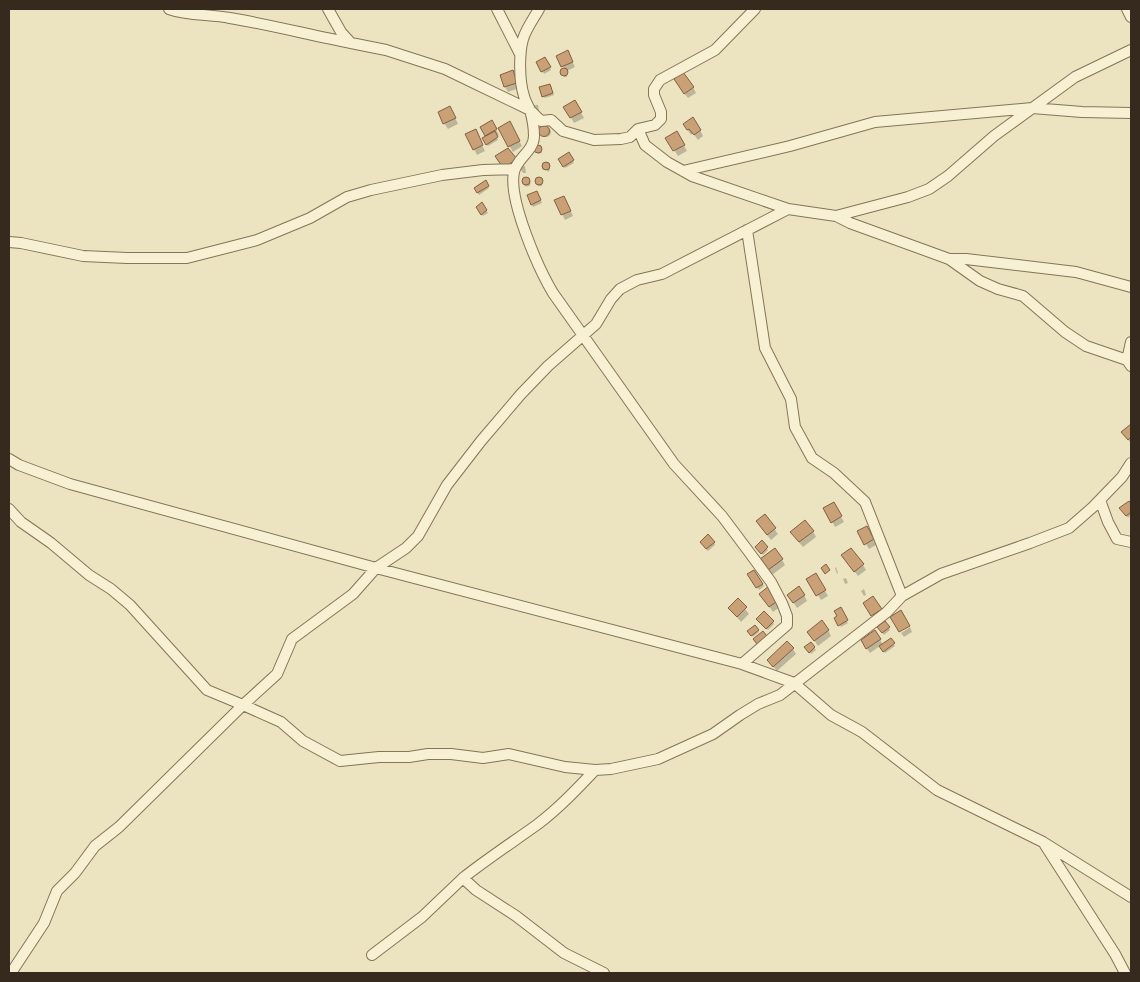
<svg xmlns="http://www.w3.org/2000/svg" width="1140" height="982" font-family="'Zilla Slab',serif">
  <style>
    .shadow { fill: #0003 }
    .building { fill: #caa177; stroke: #83603f }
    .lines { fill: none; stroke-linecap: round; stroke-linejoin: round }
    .minor-casing { stroke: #857458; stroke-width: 12 }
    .minor { stroke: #f8f0d3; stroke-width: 10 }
  </style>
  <rect width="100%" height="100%" fill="#ece3c0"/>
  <path class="shadow" d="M570,57L575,67L567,71V77H564L561,71L565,70L563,66Z
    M545,58L551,70L544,74L537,62Z
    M513,72L519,88L508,92L505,87Z
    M550,85L554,95L545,98L543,96Z
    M678,85L693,87L696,93L688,98Z
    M575,102L584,118L574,123L565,107Z
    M533,105H538L539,112H535L532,107Z
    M453,113L458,124L448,129L444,123Z
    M492,122L499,135L496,137L498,140L488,146L484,139L487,137L481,127Z
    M509,123L522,146L513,152L499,128Z
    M684,125L700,130L703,136L698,140L693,133L691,135Z
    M541 132a5 5 0 1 1 10 0a5 5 0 1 1-10 0Z
    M677,133L687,151L678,156L667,139Z
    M467,135L478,137L485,151L477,155Z
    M536,147H540L542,153L538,154Z
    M569,154L574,163L565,168L560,159Z
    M547,163L550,170L548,172L544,164Z
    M521,166H525L526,173H523L520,168Z
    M539,178L542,182V186H538L536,181Z
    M523.5 183a3.5 3.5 0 1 1 7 0a3.5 3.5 0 1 1-7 0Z
    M485,182L489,188L479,195L475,188Z
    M537,192L542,203L533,207L528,196Z
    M556,201L567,203L573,216L565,220Z
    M482,204L488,213L483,216L478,207Z
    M1131,426V444L1123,432Z
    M1129,502L1131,506V515L1128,518L1122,511Z
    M833,503L844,522L835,527L825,508Z
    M765,516L778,534L771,540L761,527Z
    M867,528L876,545L869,549L859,532Z
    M813,531L816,537L803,547L795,538Z
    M714,542L715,545L708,551L703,545Z
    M762,542L768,550L763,555L757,549Z
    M782,560L785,565L772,575L765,565Z
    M846,561L863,565L866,570L858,576Z
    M836,567L838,573L837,574L835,568Z
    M754,571L764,586L759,590L749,575Z
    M815,574L828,596L821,600L808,579Z
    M846,578L848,583L845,584L843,579Z
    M769,588L781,606L773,612L764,599Z
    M864,589L866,595L864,596L861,591Z
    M804,595L807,601L797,608L792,600Z
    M738,600L749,614L741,622L730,609Z
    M840,609L848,623L841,627L836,618L839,616Z
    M759,621L773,622L774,624L768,630Z
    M885,622L890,630L884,635L879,627Z
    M755,627L759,632L753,637L749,632Z
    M910,627L912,632L904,637L901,633Z
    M828,630L831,636L818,646L812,637Z
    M880,639L883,645L890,640L895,646L885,653L880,646L870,653L865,646Z
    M810,643L816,650L811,654L807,649Z
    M793,649L796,654L777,671L768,660Z"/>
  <path class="building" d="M568,50L573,62L561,67L556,56Z
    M545,57L551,67L541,72L536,62Z
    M560 72a4 4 0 1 1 8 0a4 4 0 1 1-8 0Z
    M513,70L517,83L504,87L500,75Z
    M683,72L694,87L684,94L674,79Z
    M550,84L553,93L542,97L539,87Z
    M575,100L582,112L570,118L563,107Z
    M450,106L456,118L443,124L438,112Z
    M693,117L701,130L694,135L689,129L687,130L683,124Z
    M492,120L497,129L485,136L480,127Z
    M510,121L520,141L508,147L498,128Z
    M538.5 131a5.5 5.5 0 1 1 11 0a5.5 5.5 0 1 1-11 0Z
    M476,129L483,145L473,150L465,134Z
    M495,131L498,137L486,145L482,138Z
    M677,131L685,145L673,151L665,138Z
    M534 149a4 4 0 1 1 8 0a4 4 0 1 1-8 0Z
    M508,148L517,159L503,168L495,156Z
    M569,152L574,160L563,167L558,159Z
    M542 166a4 4 0 1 1 8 0a4 4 0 1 1-8 0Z
    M522 181a4 4 0 1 1 8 0a4 4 0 1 1-8 0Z
    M535 181a4 4 0 1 1 8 0a4 4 0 1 1-8 0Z
    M486,180L489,186L477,193L474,188Z
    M537,191L541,200L531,205L527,195Z
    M564,196L571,211L561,215L554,200Z
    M482,202L487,210L481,215L476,207Z
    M1131,424V437L1128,440L1121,432Z
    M1129,501L1131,504V512L1126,516L1119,508Z
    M834,502L842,516L831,523L823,508Z
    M765,514L776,528L767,535L756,521Z
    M805,520L814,531L799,542L790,532Z
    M867,526L874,539L864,545L857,531Z
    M708,534L715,542L706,549L700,542Z
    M762,540L768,547L761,554L755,547Z
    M775,548L783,559L768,570L760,559Z
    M851,548L864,564L854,572L841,555Z
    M826,564L830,570L825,574L821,568Z
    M754,570L763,584L756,588L747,574Z
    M816,573L826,590L816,596L806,579Z
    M769,586L779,600L769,607L759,594Z
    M799,586L805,595L793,603L787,595Z
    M873,596L882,609L871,616L863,603Z
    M738,598L747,607L737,617L728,608Z
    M841,607L848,620L838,626L834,618L837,616L834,611Z
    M901,610L910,626L899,632L890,617Z
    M764,611L774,621L766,629L756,619Z
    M822,620L829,630L814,641L807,632Z
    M885,621L890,627L882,633L877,627Z
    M755,625L759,630L751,636L747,631Z
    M875,630L881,639L866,649L861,640Z
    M763,631L767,636L757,644L753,639Z
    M891,638L895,643L883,652L879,646Z
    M787,641L794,648L773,667L767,660Z
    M811,642L815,647L809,653L804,647Z"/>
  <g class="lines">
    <g class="minor-casing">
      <path id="minor" d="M169,9C188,16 210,14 230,18C271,25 310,35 351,43
        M328,9L341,32L351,43L386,50L445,69L530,110L541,121L551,120L563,131L594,140L621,139L630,137L638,129L655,125L661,119V112L654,95V89L660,80L715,50L755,9
        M497,9L520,54
        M539,9C534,18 526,29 523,39C519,53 519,81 524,96C525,101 528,105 530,110C532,117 534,128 534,136C534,151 517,158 514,172C508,199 538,268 553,293L674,464L722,516L749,552L771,582L782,603L787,616V625L742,664
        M1127,9L1131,17
        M638,129L645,145L667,162L692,176L788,209L836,216L850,223L949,259L980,281L998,289L1023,296L1065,332L1086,346L1127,360L1131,366
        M683,171L790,146L875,122L1032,108L1082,112L1131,113
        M788,209L662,274L637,280L620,289L611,299L596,324L548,366L521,394L481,441L447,485L418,536L406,548L376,568L353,594L292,639L277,674L243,705L281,722L303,741L340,761L379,757H409L428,754H451L483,758L509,754L565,767L595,770L611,769L658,759L713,734L740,715L758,704L780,695L887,612L902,596L941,574L1030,543L1069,528L1093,507L1122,477L1131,463
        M836,216L908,197L929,189L948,176L994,136L1075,77L1131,50
        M747,230L765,348L791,399L795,427L812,458L834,473L865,502L902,596
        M9,242L21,243L83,256L127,258H187L257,240L310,218L347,197L371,190L442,175L483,170L514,169
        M949,259H966L1076,272L1131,287
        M1127,360L1131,342
        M9,459L19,465L70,484L376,568L742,664L794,683L831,715L862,732L937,790L1043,842L1131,897
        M1100,500L1108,522L1117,539L1131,542
        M9,509L21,522L51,543L89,575L111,589L130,605L207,690L243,705L119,827L95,846L75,873L57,891L44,923L11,973
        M595,770C577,789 559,808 538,824C513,842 487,859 463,878L476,890L516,916L564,953L604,973
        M1045,845L1115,954L1125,973
        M372,955L422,917L463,878"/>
    </g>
    <use href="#minor" class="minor"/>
  </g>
  <rect width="1140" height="982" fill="none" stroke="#352a1d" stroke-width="20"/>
</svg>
